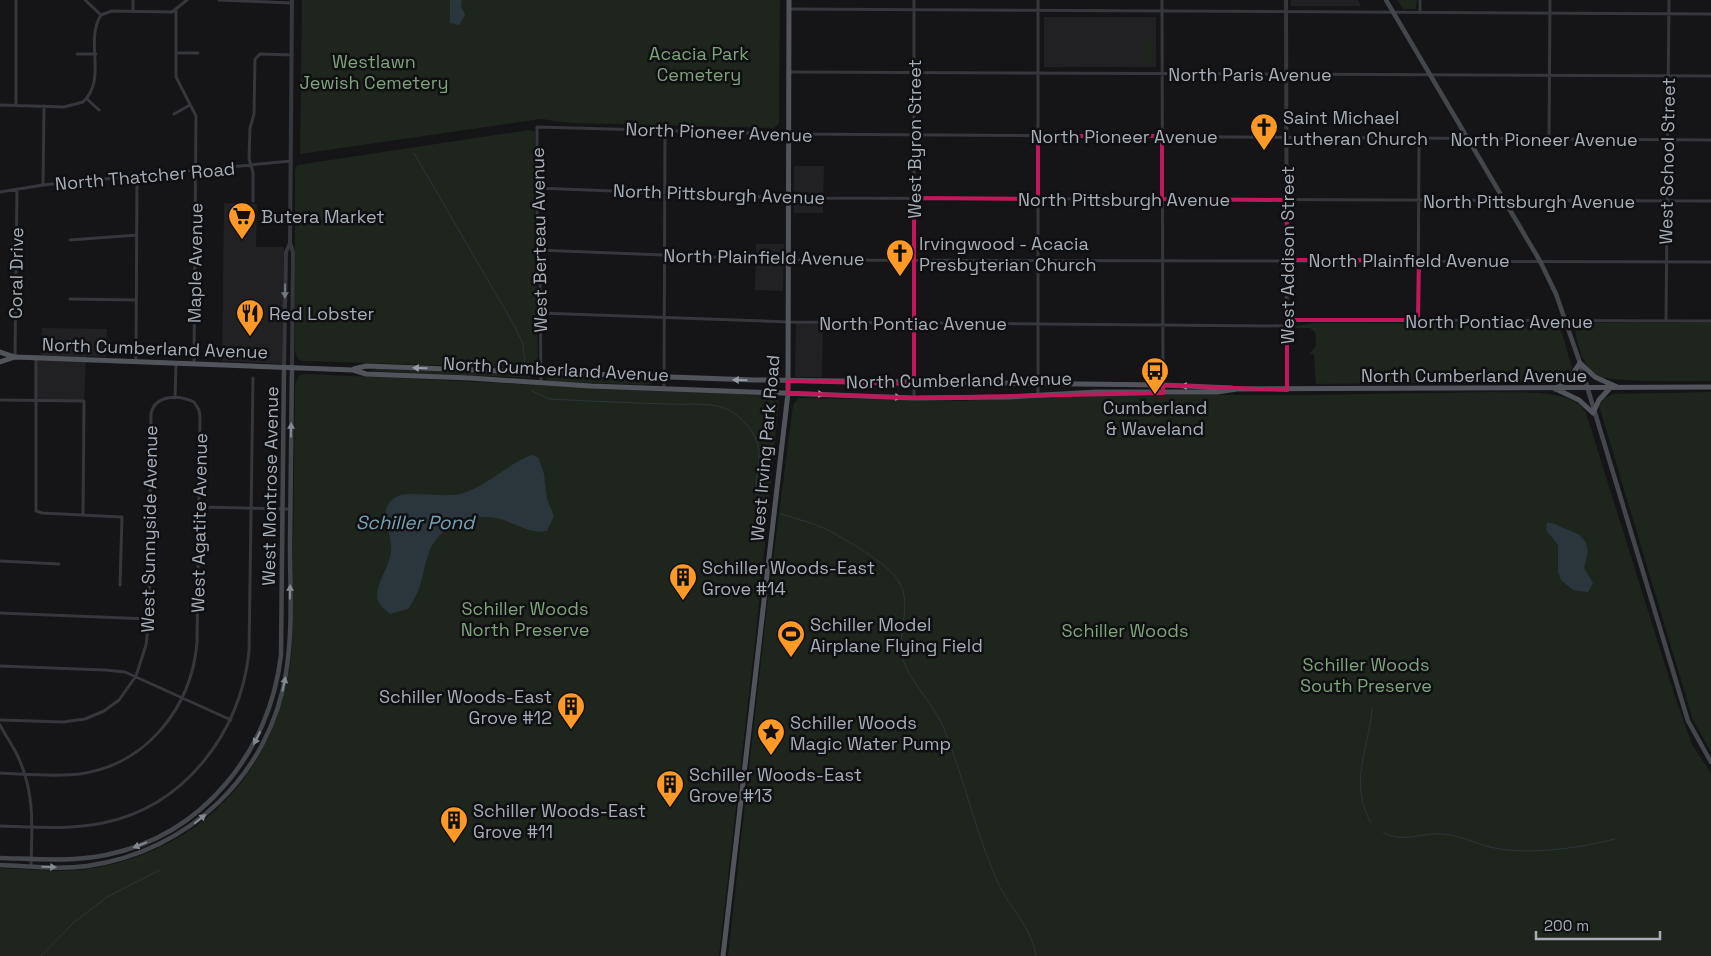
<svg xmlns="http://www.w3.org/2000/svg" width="1711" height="956" font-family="'Space Grotesk',sans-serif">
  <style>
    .built { fill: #212124 }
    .green { fill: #1d251d }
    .water { fill: #2a363c }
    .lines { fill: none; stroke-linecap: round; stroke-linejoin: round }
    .stream { stroke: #2a363c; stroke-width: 1 }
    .minor { stroke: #35373c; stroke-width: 3 }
    .tertiary { stroke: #35373c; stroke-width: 4 }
    .secondary { stroke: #43474c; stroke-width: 4.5 }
    .primary { stroke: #51555b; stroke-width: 5 }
    .oneway { fill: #737880 }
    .oneway2 { fill: #959ca5 }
    .oneway3 { fill: #838a92 }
    .marked { fill: none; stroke: #c2185b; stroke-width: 4; stroke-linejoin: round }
    .labels { text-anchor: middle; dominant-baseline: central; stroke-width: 5; stroke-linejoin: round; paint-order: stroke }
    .park-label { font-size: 18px; fill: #7ea47b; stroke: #101012 }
    .street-label { font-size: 18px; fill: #a6aeb8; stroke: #101012 }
    .poi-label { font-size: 18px; fill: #a6aeb8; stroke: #101012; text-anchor: start }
    .water-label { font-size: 19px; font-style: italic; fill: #7aa2b5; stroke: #101012 }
  </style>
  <rect width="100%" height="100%" fill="#151517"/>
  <path class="built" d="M1291,0H1358L1361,6H1291Z
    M1044,17H1156V67H1044Z
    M794,166H824L823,213H794Z
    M224,203L257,204L256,247H284L282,364L222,361Z
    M756,244H784L783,291L755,290Z
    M796,323H823L822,377H795Z
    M42,328L107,329L106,357L86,356L84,401L34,399L35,355H41Z"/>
  <path class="green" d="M302,0H780L779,123L774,128L571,123L541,119L300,154Z
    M1397,0H1417L1416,9H1403Z
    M1144,39H1153L1152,63H1144Z
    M529,130L535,132L534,255L537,277L538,368L303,361L298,359L295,352V170L297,165Z
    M1316,323L1553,324L1561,329L1572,368L1566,378L1556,381L1316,384L1314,354H1309L1316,346L1315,332L1310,328H1293L1296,326Z
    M1581,323H1711V381C1692,381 1609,383 1596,375C1583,366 1578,346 1575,331Z
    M378,369L531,375V378L369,371Z
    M306,374C459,380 611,390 765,395L775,397L779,401L756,633L719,956H0V868C29,869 59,873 88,869C206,851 282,764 292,647L295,384L299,375Z
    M548,376L652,380L654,383L644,385L550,381L547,379Z
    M1492,392C1516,393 1575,388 1586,413L1676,700L1693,746L1711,773V956H728L767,607L793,405L798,398L961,401L1073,395H1307Z
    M1711,392V752L1693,720L1599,406L1604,398L1614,394Z"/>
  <path class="water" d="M450,0H462L461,6L465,15L459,25L450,23Z
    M531,455L538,457L544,474L547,499L554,516L547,531C530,535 512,521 496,518C470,513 439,526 429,552C421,575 424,586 408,609L390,614C385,609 378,605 377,597C377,580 391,566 391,549C392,530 375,510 396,497C407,490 443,498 460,494C487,487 506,465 531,455Z
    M1547,523C1554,522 1559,527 1566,529C1588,536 1591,546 1584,568L1593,583L1588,592L1573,590L1561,580L1558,572V545L1546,530Z"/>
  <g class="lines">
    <path class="stream" d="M414,153L514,325L523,344L525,364
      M532,391L549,399C590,401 630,403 671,404C687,405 709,402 724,408C741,415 757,432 759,451C761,470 747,495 768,507
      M781,514C796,519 814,523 828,530C846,540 887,563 898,580C915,606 893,637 905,665C915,687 933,704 943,726C964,777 975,832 998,883C1010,908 1032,928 1036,956
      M1371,823C1348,782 1369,749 1372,709
      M1383,832C1401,844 1423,832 1442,834C1459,835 1474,843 1490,847C1526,856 1580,848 1615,839
      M41,956L73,923L107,897L160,870"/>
    <path class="minor" d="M16,0V105
      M85,0L101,15
      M219,0L292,3
      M914,0V398
      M1038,0V394
      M1162,0L1163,392
      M789,9L1711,14
      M133,11V0
      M176,11V77L196,116L194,363
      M1420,12V0
      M101,15L112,11L172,12L187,0
      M176,53H198
      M77,54H96
      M789,72L1711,76
      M87,99L99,110
      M0,105L64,107L83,102C108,78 84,42 101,15
      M174,114L190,105
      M1549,139L1550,0
      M43,185L44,106
      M537,188L789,198L1711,201
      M0,192L43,185L291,161
      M253,201V172L249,159L250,128L254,114L255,59L260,54L292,55
      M70,240L137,235
      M537,250L789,260L1711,262
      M70,299L136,300
      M540,313L789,322L1287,326
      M1287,320L1711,321
      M1418,320L1419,139
      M1666,321L1669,0
      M15,357L17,189
      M36,358V511L42,513L122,517L120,585
      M136,361L137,176
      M541,382L540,275L537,254V127L789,134L1711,140
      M664,389L665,131
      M175,398L176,363
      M0,400L84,401L83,515
      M199,507L291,509
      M0,561L59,564
      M0,613L149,619
      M0,666L105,670L125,672L231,720
      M0,720L63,722L85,719L104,711L119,700L136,676L146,645L149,619L151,413C156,394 179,395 194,402L199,410L200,417L197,643C191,708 147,764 80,774C54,777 26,774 0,773
      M0,725C6,737 14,747 19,759C35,794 32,829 31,866
      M0,826C34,827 69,830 103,823C186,806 240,732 249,652L253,378"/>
    <path class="tertiary" d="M1286,0L1287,390
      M284,367L286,252L290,243
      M292,367L293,252L290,243L292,0"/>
    <path class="secondary" d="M1386,0L1540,261L1556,294L1580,363L1688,721L1711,762
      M0,858C36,859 71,862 106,855C204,835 270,751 281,655L284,367
      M0,865C29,866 58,870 87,866C188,852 270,775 286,673C293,631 290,587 290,545C291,485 291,426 292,367"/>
    <path class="primary" d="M0,352L15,357L353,370L366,374L470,378L591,386L914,398L1009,397L1097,392H1217L1237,389L1711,387
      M0,362L15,357
      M354,369L366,366L754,380L1163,385L1232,388
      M1555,389L1572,375L1580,363L1595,377L1617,387
      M1558,390L1579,400L1593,413L1599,400L1610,388
      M723,956L788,393L789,0"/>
  </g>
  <defs><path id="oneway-solid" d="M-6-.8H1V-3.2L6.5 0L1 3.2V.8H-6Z" transform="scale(1.25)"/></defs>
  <use class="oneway" href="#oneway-solid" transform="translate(285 291) rotate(91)"/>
  <g class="oneway2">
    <use href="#oneway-solid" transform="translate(420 368) rotate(-178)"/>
    <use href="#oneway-solid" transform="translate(740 380) rotate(-178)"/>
    <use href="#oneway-solid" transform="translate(1188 386) rotate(-179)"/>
    <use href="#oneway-solid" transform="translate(817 394) rotate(2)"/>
    <use href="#oneway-solid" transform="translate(894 397) rotate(2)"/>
  </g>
  <g class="oneway3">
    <use href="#oneway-solid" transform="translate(291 430) rotate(-89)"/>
    <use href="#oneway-solid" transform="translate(290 592) rotate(-89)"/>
    <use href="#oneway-solid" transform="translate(284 684) rotate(-78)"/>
    <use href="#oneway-solid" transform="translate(257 738) rotate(117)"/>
    <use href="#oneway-solid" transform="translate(200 819) rotate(-39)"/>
    <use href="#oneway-solid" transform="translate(140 845) rotate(158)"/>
    <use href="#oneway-solid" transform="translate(49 867) rotate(2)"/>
  </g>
  <path class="marked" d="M1038,136H1162V199L1287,200V260H1419L1418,320H1287V390L1163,385V393L914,398L788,393V381L914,384V198L1038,199Z"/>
  <defs>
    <g id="church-pin" transform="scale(1.4375)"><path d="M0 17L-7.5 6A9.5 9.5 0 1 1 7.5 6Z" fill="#fe9826" stroke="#101012"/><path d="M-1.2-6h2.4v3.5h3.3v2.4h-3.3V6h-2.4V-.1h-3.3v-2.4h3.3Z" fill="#111"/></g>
    <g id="supermarket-pin" transform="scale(1.4375)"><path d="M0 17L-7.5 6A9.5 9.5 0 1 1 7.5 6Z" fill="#fe9826" stroke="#101012"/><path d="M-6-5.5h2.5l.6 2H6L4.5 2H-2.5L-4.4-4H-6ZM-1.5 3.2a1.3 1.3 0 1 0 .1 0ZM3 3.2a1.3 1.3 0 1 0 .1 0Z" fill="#111"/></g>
    <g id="restaurant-pin" transform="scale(1.4375)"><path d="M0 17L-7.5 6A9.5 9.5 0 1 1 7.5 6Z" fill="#fe9826" stroke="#101012"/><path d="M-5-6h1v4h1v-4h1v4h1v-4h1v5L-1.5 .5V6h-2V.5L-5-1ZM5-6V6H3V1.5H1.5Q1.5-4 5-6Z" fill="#111"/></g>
    <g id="bus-pin" transform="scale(1.4375)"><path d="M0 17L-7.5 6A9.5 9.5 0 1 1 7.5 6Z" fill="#fe9826" stroke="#101012"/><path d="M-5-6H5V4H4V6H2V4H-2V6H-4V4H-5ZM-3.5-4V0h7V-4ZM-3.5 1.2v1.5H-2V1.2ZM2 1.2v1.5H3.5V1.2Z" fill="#111"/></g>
    <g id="building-pin" transform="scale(1.4375)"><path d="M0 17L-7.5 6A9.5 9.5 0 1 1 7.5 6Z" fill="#fe9826" stroke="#101012"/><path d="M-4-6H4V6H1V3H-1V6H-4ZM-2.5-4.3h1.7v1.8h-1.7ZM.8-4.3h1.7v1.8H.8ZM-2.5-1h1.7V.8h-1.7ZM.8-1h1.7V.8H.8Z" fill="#111"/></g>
    <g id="stadium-pin" transform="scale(1.4375)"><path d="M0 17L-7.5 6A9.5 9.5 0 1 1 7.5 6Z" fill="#fe9826" stroke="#101012"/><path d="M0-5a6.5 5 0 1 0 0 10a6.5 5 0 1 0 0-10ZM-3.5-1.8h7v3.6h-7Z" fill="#111"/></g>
    <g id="sight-pin" transform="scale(1.4375)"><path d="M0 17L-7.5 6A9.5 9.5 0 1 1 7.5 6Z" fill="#fe9826" stroke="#101012"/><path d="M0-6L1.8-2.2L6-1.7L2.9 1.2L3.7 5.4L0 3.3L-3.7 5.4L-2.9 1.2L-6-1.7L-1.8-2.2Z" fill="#111"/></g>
  </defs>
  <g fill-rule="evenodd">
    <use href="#church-pin" x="1264" y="127"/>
    <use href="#supermarket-pin" x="242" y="216"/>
    <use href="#church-pin" x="900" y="253"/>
    <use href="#restaurant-pin" x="250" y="313"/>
    <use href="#bus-pin" x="1155" y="371"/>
    <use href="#building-pin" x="683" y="577"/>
    <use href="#stadium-pin" x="791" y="634"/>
    <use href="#building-pin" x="571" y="706"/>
    <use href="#sight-pin" x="771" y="732"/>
    <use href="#building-pin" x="670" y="784"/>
    <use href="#building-pin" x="454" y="820"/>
  </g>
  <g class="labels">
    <g class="park-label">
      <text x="699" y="53">Acacia Park<tspan x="699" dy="21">Cemetery</tspan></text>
      <text x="374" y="61">Westlawn<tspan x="374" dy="21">Jewish Cemetery</tspan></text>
      <text x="525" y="608">Schiller Woods<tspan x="525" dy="21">North Preserve</tspan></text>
      <text x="1125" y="630">Schiller Woods</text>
      <text x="1366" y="664">Schiller Woods<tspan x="1366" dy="21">South Preserve</tspan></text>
    </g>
    <g class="street-label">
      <text x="1250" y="74">North Paris Avenue</text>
      <text transform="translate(719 132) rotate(2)">North Pioneer Avenue</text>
      <text x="1124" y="136">North Pioneer Avenue</text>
      <text transform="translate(914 139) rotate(-90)">West Byron Street</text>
      <text x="1544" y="139">North Pioneer Avenue</text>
      <text transform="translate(1667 161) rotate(-89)">West School Street</text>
      <text transform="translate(145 176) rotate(-5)">North Thatcher Road</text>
      <text transform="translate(719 194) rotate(2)">North Pittsburgh Avenue</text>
      <text x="1124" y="199">North Pittsburgh Avenue</text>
      <text x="1529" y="201">North Pittsburgh Avenue</text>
      <text transform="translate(539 240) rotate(-91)">West Berteau Avenue</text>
      <text transform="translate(1287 255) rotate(-90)">West Addison Street</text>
      <text transform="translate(764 257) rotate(1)">North Plainfield Avenue</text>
      <text x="1409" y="260">North Plainfield Avenue</text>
      <text transform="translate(195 263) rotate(-89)">Maple Avenue</text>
      <text transform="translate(16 273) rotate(-89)">Coral Drive</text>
      <text x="1499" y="321">North Pontiac Avenue</text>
      <text x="913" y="323">North Pontiac Avenue</text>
      <text transform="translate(155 348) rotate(2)">North Cumberland Avenue</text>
      <text transform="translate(556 369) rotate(3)">North Cumberland Avenue</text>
      <text x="1474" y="375">North Cumberland Avenue</text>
      <text transform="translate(959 380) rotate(-1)">North Cumberland Avenue</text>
      <text transform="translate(765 448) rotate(-85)">West Irving Park Road</text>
      <text transform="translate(270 486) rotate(-89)">West Montrose Avenue</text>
      <text transform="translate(199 523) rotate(-89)">West Agatite Avenue</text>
      <text transform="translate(149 529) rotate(-89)">West Sunnyside Avenue</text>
    </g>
    <g class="poi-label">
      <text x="1283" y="117">Saint Michael<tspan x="1283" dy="21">Lutheran Church</tspan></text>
      <text x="261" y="216">Butera Market</text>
      <text x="919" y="243">Irvingwood - Acacia<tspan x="919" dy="21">Presbyterian Church</tspan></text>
      <text x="269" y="313">Red Lobster</text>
      <text x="1155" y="407" text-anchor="middle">Cumberland<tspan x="1155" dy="21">&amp; Waveland</tspan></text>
      <text x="702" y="567">Schiller Woods-East<tspan x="702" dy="21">Grove #14</tspan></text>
      <text x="810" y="624">Schiller Model<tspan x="810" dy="21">Airplane Flying Field</tspan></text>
      <text x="552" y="696" text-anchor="end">Schiller Woods-East<tspan x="552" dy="21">Grove #12</tspan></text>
      <text x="790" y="722">Schiller Woods<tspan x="790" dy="21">Magic Water Pump</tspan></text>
      <text x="689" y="774">Schiller Woods-East<tspan x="689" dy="21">Grove #13</tspan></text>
      <text x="473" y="810">Schiller Woods-East<tspan x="473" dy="21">Grove #11</tspan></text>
    </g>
    <g class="water-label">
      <text x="415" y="522">Schiller Pond</text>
    </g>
  </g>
  <path d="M1536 931v8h124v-8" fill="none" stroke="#a6aeb8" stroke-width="2.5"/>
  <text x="1544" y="931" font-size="15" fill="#a6aeb8" stroke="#101012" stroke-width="4" paint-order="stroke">200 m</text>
</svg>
